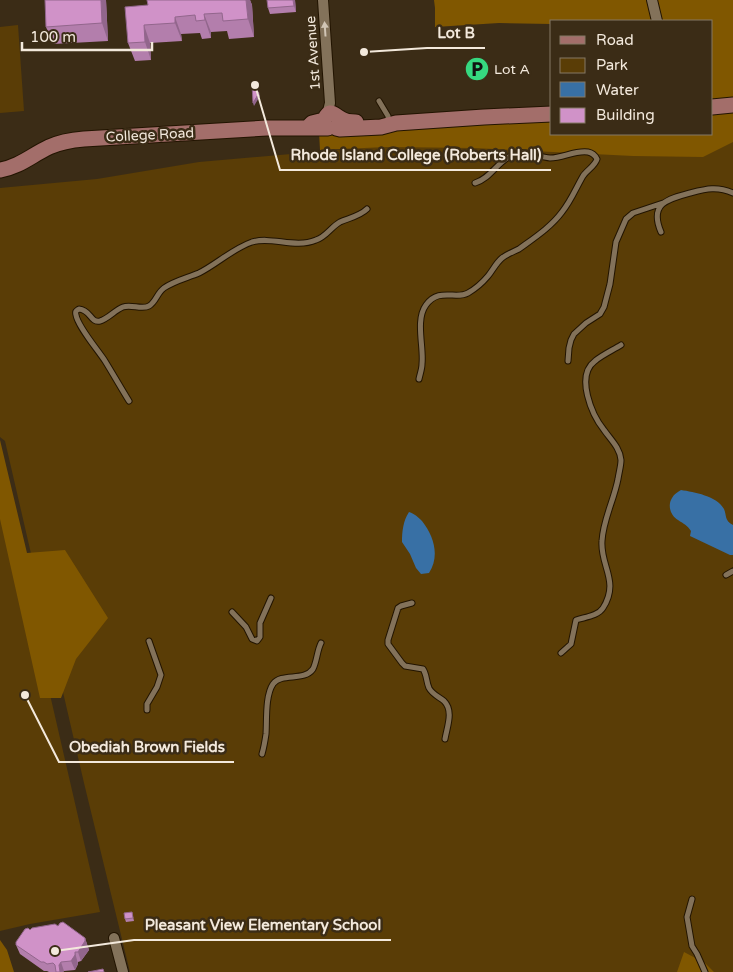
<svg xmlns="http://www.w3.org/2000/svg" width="733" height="972" font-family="'Varela Round',sans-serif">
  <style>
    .green { fill: #5a3d06 }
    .forest { fill: #805700 }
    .water { fill: #3870a5 }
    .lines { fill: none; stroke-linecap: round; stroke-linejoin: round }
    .lane-casing { stroke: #221401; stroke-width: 7 }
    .street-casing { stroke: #221401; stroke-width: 12 }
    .secondary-casing { stroke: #221401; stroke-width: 17 }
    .lane { stroke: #83725a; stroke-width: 5 }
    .street { stroke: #83725a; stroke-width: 10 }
    .secondary { stroke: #a36e6a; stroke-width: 15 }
    .wall { fill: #b37eac }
    .shaded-wall { fill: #92668c }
    .building { fill: #d092c8; stroke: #92668c }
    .oneway { fill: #d1c5b5 }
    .labels { text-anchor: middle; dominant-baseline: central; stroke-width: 5; stroke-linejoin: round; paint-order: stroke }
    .street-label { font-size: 14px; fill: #f3e9dc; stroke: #3b2c16 }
    .poi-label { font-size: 14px; fill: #f3e9dc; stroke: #3b2c16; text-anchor: start }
    .leader { fill: none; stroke: #f3e9dc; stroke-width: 2 }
    .callout-dot { fill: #f3e9dc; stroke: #3b2c16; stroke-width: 2 }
    .callout-label { font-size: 15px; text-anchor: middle; font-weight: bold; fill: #f3e9dc; stroke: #3b2c16; stroke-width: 5; stroke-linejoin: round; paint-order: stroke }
  </style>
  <rect width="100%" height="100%" fill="#3b2c16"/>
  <path class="green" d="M18,25L24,111L0,113V27Z
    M733,115V972H130L84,783L5,441L0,437V188L97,179L199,162L552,131V134H712Z
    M0,477L100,912L30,924L0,931Z"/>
  <path class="forest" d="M434,0H733V142L703,157L633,156L473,148L387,147L320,150L319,132L552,118V134H712V21H552V24L499,23L435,27V8Z
    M0,440L27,553L65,550L108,618L76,659L61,698H40L0,519Z
    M0,940L7,950L14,972H0Z
    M684,952L705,963L714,972H677Z"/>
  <path class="water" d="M681,490C694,492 717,496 724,509C727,516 724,520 733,525V555H730L690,536L691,531C687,525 684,524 678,520C671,516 667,506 672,498C674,494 678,492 681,490Z
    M409,512C415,514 418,517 422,521C434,536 440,556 429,573L421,574L416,568L410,554L402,542C402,532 403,521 409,512Z"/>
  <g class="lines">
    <g class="lane-casing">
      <path id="lane" d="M379,101L388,116L389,124
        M661,232C649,204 667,199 690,193C706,189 717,186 733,193
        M568,361L569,348L571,340L574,334L586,323L600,314L604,307L610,284L616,242L626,219L633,213L663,203
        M419,379C420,374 422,369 422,364C424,347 415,320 426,305C439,287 456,300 468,293C475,289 483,282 488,276C493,270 496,263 502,258C507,254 513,252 519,249C534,238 551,227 562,212C571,201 576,188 583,176C587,170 595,166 597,159C595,155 593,153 588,152C575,150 563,158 550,158C537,157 524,149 512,155C497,162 491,178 475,183
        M129,401C121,388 113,374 105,361C98,350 78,327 76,315C75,311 76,311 79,309C91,310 90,323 100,321C108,319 115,310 123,307C131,304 142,310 149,306C156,302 157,293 164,288C174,281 187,278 199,273C217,264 232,249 252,242C272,236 295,249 316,240C326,237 331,227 340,222C349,218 360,216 367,209
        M726,575L733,571
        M412,603L401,606L398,608L388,640V644L402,663L405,666L423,669C427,675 426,681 429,688C432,694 439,697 444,701C454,711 447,727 445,739
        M232,612L246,627L252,639L257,641L260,637V623L271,598
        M561,653L571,644L576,620C585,617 598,616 603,608C620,581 600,566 602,541C603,520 614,500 618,479C619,472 621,466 621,460C620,448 611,440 604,430C592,415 575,376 595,361C602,355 613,350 621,345
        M147,710V704L157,687L161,675L149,641
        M262,754C264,747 265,741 266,734C267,720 265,696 273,684C282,672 304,682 313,669C317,661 317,651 321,643
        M692,899L687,917L692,946L697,954L705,972"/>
    </g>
    <g class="street-casing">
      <path id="street" d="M323,0L330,103L327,115
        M652,0L657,21
        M114,938L123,972"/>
    </g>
    <g class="secondary-casing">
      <path id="secondary" d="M712,107L733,105
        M309,126L312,123L324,120C330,108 333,114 340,118C344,121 351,122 356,122
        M336,128L340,129L381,127L396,123L484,117L552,114
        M0,170C19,167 32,155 49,147C60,142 72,140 84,139L267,128H328"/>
    </g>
    <use href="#lane" class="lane"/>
    <use href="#street" class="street"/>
    <use href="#secondary" class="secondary"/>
  </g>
  <path class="wall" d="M106,0L108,41L53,44L46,27Z
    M147,0H250L252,5L254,37L229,39L227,31L211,32V38L202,39L200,33L181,34L182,41L150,43L151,60L135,61L128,43L148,5Z
    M295,0L296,12L270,14L268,8Z
    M132,912L134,921L126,922L125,919Z
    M58,926L85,938L89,950L81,961L78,962V964L75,970L64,971L63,972H49L47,971H44L20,954L16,945L30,930Z"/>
  <path class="shaded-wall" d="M101,0H106L108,41L102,23Z
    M246,0H250L252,5L254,37L248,19Z
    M293,0H295L296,12L294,6Z
    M204,14L211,32V38L205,20Z
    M175,17L181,34L182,41L175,23Z
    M144,25L150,43L151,60L145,42Z
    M259,93L260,96L254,106L253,103Z
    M85,938L89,950L81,961L78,952Z
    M75,952L78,964L75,970L71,961Z
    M61,962L64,971L63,972H60L59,965Z"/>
  <path class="building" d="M45,0H101L102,23L46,27Z
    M147,0H246L248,19L223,21L222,13L204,14L205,20L196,21L195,15L175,17V23L144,25L145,42L128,43L125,7L148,5Z
    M267,0H293L294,6L268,8Z
    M252,84L259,93L253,103Z
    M132,912L133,918L125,919L124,913Z
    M63,922L85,938V941L78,952H75V955L71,961L61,962L59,965L60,972H56L55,965L53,963L47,964L44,962H41L16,945V942L25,929L28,928L30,930L32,928L55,924L58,926L60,923Z
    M103,969L104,972H88Z"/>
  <defs><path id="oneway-solid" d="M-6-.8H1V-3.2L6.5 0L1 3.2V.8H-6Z" transform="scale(1.25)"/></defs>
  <use class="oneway" href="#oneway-solid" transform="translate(325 29) rotate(-94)"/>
  <defs>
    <g id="parking-disc" transform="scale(1.25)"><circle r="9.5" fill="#36d880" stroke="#3b2c16"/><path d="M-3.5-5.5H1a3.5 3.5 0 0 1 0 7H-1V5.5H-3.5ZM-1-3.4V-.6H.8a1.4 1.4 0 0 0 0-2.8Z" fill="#111"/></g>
  </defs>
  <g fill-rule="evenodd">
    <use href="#parking-disc" x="477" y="69"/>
  </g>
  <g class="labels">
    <g class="street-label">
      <text transform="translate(313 53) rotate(-94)">1st Avenue</text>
      <text transform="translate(150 135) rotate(-3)">College Road</text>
    </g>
    <g class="poi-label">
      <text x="494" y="69">Lot A</text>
    </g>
  </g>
  <path class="leader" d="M364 52L427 48H485M255 85L280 170H551M25 695L59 762H234M55 951L134 940H391"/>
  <g class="callout-dot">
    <circle cx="364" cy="52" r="5"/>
    <circle cx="255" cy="85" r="5"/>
    <circle cx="25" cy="695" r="5"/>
    <circle cx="55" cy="951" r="5"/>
  </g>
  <g class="callout-label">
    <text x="456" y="38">Lot B</text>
    <text x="416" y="160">Rhode Island College (Roberts Hall)</text>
    <text x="147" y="752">Obediah Brown Fields</text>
    <text x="263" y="930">Pleasant View Elementary School</text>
  </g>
  <rect x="550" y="20" width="162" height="115" fill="#3b2c16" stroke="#857865"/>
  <rect x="560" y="36" width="25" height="8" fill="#a36e6a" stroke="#857865"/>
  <text x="596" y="45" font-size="15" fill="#f3e9dc">Road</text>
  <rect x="560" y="58" width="25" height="15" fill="#5a3d06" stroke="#857865"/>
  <text x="596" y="70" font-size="15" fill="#f3e9dc">Park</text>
  <rect x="560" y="82" width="25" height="15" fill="#3870a5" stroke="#857865"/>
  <text x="596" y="95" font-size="15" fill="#f3e9dc">Water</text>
  <rect x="560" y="108" width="25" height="15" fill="#d092c8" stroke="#857865"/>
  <text x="596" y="120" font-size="15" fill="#f3e9dc">Building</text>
  <path d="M22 42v8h130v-8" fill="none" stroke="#f3e9dc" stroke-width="2.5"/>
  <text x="30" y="42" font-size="15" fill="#f3e9dc" stroke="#3b2c16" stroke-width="4" paint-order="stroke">100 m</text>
</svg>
